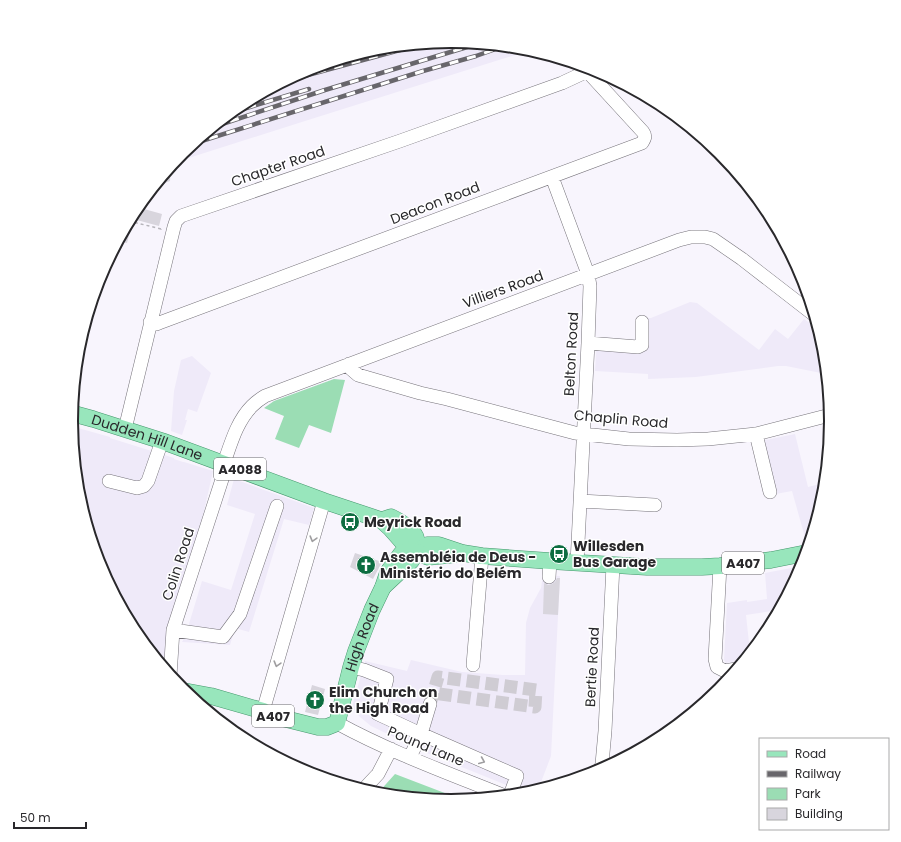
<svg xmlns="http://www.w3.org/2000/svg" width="901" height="842" font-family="Poppins,sans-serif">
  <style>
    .built { fill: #efeaf9 }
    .green { fill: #9bddb4 }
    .building { fill: #d8d5dd }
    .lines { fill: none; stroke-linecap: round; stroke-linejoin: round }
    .minor-tunnel { stroke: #cfccd3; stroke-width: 13; stroke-dasharray: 13 6; stroke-linecap: butt }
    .minor-casing { stroke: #76737a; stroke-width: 14 }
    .major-casing { stroke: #45986d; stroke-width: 17 }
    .path { stroke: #b6b4ba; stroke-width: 1.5; stroke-dasharray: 3 3; stroke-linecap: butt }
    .minor { stroke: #fff; stroke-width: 13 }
    .major { stroke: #98e6bc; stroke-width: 16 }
    .rail-casing { stroke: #68666b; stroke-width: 4.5 }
    .rail { stroke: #fff; stroke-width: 3; stroke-dasharray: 9; stroke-linecap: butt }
    .oneway { stroke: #9f9ea0 }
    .labels { text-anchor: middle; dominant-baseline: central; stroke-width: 3; stroke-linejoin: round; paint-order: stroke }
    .shield { fill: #fff; stroke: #69686b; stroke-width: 1 }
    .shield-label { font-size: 13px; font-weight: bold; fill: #29282b }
    .street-label { font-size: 14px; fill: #29282b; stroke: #fff }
    .poi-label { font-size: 14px; font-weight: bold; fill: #29282b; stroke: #fff; text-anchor: start }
    .rim { fill: none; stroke: #29282b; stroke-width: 2 }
  </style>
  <rect width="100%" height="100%" fill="#f8f5fd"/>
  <path class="built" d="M451,41L525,48L531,50L305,121L173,163L182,152L240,105L305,70L377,48Z
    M690,302L697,303L759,350L775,329L788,339L804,319L818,329L823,347L827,385L821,373L786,366H778L696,377L648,379V374L595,371L597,340L635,341L637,318H651Z
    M192,356L211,373L197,412L188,409L185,420H187L182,435L171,431L174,391L181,360Z
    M71,426L110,437V438L174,458V459L183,462H184L213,471L168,673L134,632L99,566L78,495Z
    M795,434L808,487L824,483L823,495L809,540L806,541L792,491L765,496L756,442Z
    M234,479L314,508L309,525L284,519L249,632L235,628L230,645L182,642L185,637L202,581L231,590L255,514L227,505Z
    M802,566L778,610L746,615L750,652L743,660L726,663L724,660L727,603L747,600V602L767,599L765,573Z
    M543,575L560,576L551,756L538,790L526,793L427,753L371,726L360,717L352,707L365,661L407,671L411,660L462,672L503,675H525L526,623L530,608L541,588Z"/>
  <path class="green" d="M334,379L345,380L331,433L309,425L299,448L275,439L284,416L264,408L274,401Z
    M395,774L463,800L450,801L377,794Z"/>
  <path class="building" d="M171,165L170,181L154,187L162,176Z
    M137,207L162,214L159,226L133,219Z
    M130,218L133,219L127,243L118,241Z
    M355,553L382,562L373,579L350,567Z
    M557,578H560L558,615L543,614L544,583L548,585L552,584L555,582Z
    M312,685L325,689L318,715L305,712Z"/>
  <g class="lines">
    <path class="minor-tunnel" d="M430,704L438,677L536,690L535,707L433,693"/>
    <g class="minor-casing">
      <path id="minor" d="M552,177L588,274L590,286L588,343L577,563
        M150,322L156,324L159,323L642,143C645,138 646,136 643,132L587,71
        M588,343L638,347L642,345V322
        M349,364L351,369L358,375L420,393L447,399L575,433L629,439L677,440L708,439L756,434L830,415
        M125,429L174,227L176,221L181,216L400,141L562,83L592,69
        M756,434L770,492
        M224,463C231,443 237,421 252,406C256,402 260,399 265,396L679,240L691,237H705L713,239L742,259L813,314
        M109,481L137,488L144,486L148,481L162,441
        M580,501L655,505
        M720,566L715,659L717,667L725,671L736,669
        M549,577L550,561
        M173,630L223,637L240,614L277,506
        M473,665L482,556
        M351,667L364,670L387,679L378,714L421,734L410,757
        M170,676L173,630L227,464
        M430,704L421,734L517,776L510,795
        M263,711L324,501
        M337,723C390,752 448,773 505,796
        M600,770L602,764L605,731L613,565
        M363,790L378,774L391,749"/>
    </g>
    <g class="major-casing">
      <g id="major">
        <path id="s1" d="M71,413L93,419L162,441L324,501L381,520L390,528L405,545L417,552"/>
        <path d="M382,520L391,517C399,521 414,530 416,538C417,542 417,548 417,552"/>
        <path d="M383,587L411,561L417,552L427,545H439L463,553L482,556L550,561L647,567H702L720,566L771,560L806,553"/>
        <path id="s2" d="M184,691L211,696L263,711L270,715L318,727H327L337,723L351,667L356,651L372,610L383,587L388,572L401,554L403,552H417L428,557L459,554"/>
      </g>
    </g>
    <path class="path" d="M129,221L161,229V228"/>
    <use href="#minor" class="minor"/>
    <use href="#major" class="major"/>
    <g class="rail-casing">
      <path id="rail" d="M282,82L422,44
        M230,113L309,89
        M213,127L325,90L477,44
        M192,144L423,71L476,56L504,46"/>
    </g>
    <use href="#rail" class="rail"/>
  </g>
  <defs><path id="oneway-chevron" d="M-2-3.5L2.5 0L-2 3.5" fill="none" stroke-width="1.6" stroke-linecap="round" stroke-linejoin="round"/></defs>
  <g class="oneway">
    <use href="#oneway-chevron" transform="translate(313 539) rotate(106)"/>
    <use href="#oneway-chevron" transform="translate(277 664) rotate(106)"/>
    <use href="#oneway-chevron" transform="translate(482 761) rotate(23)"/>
  </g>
  <defs>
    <g id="bus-disc" transform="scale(1)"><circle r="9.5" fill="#0d6d41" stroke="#fff"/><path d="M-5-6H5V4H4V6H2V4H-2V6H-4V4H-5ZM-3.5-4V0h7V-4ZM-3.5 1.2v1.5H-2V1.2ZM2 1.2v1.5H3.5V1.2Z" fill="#fff"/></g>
    <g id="church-disc" transform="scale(1)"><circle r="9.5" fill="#0d6d41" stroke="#fff"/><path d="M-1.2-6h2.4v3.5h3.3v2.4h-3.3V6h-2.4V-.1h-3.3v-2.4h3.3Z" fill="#fff"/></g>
  </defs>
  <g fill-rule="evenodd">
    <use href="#bus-disc" x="350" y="522"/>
    <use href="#bus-disc" x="559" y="554"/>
    <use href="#church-disc" x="366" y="565"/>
    <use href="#church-disc" x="315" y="700"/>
  </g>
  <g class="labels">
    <g class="shield">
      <rect x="214" y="458" width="52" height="22" rx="3"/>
      <rect x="722" y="552" width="42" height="22" rx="3"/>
      <rect x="252" y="705" width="42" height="22" rx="3"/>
    </g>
    <g class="shield-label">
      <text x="240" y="469">A4088</text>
      <text x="743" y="563">A407</text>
      <text x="273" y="716">A407</text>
    </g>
    <g class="street-label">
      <text transform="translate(278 166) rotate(-19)">Chapter Road</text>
      <text transform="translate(435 203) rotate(-21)">Deacon Road</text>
      <text transform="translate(503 289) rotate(-20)">Villiers Road</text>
      <text transform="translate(571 354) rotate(-87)">Belton Road</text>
      <text transform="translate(621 419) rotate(5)">Chaplin Road</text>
      <text stroke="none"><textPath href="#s1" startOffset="80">Dudden Hill Lane</textPath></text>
      <text transform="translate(178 564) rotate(-72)">Colin Road</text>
      <text stroke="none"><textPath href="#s2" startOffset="248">High Road</textPath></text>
      <text transform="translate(592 667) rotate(-87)">Bertie Road</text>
      <text transform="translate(426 746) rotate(23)">Pound Lane</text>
    </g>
    <g class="poi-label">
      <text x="364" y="522">Meyrick Road</text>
      <text x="573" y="546">Willesden<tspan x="573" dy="16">Bus Garage</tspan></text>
      <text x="380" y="557">Assembléia de Deus -<tspan x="380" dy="16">Ministério do Belém</tspan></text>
      <text x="329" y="692">Elim Church on<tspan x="329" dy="16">the High Road</tspan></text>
    </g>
  </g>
  <path d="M0 0H901V842H0ZM78 421a373 373 0 1 1 746 0a373 373 0 1 1-746 0Z" fill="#fff" fill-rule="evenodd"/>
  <path class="rim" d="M78 421a373 373 0 1 1 746 0a373 373 0 1 1-746 0Z"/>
  <rect x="759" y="738" width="130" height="92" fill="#ffffff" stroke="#a9a9aa"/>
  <rect x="767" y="751" width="20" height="6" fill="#98e6bc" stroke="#a9a9aa"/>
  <text x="795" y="758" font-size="12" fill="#29282b">Road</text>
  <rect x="767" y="771" width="20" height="6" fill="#68666b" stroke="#a9a9aa"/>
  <text x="795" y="778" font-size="12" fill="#29282b">Railway</text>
  <rect x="767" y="788" width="20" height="12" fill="#9bddb4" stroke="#a9a9aa"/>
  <text x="795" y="798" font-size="12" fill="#29282b">Park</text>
  <rect x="767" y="808" width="20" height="12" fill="#d8d5dd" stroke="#a9a9aa"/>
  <text x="795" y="818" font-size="12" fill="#29282b">Building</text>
  <path d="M14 822v6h72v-6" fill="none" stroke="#29282b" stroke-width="2"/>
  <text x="20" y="822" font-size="12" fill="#29282b" stroke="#ffffff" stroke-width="3" paint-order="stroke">50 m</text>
</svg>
